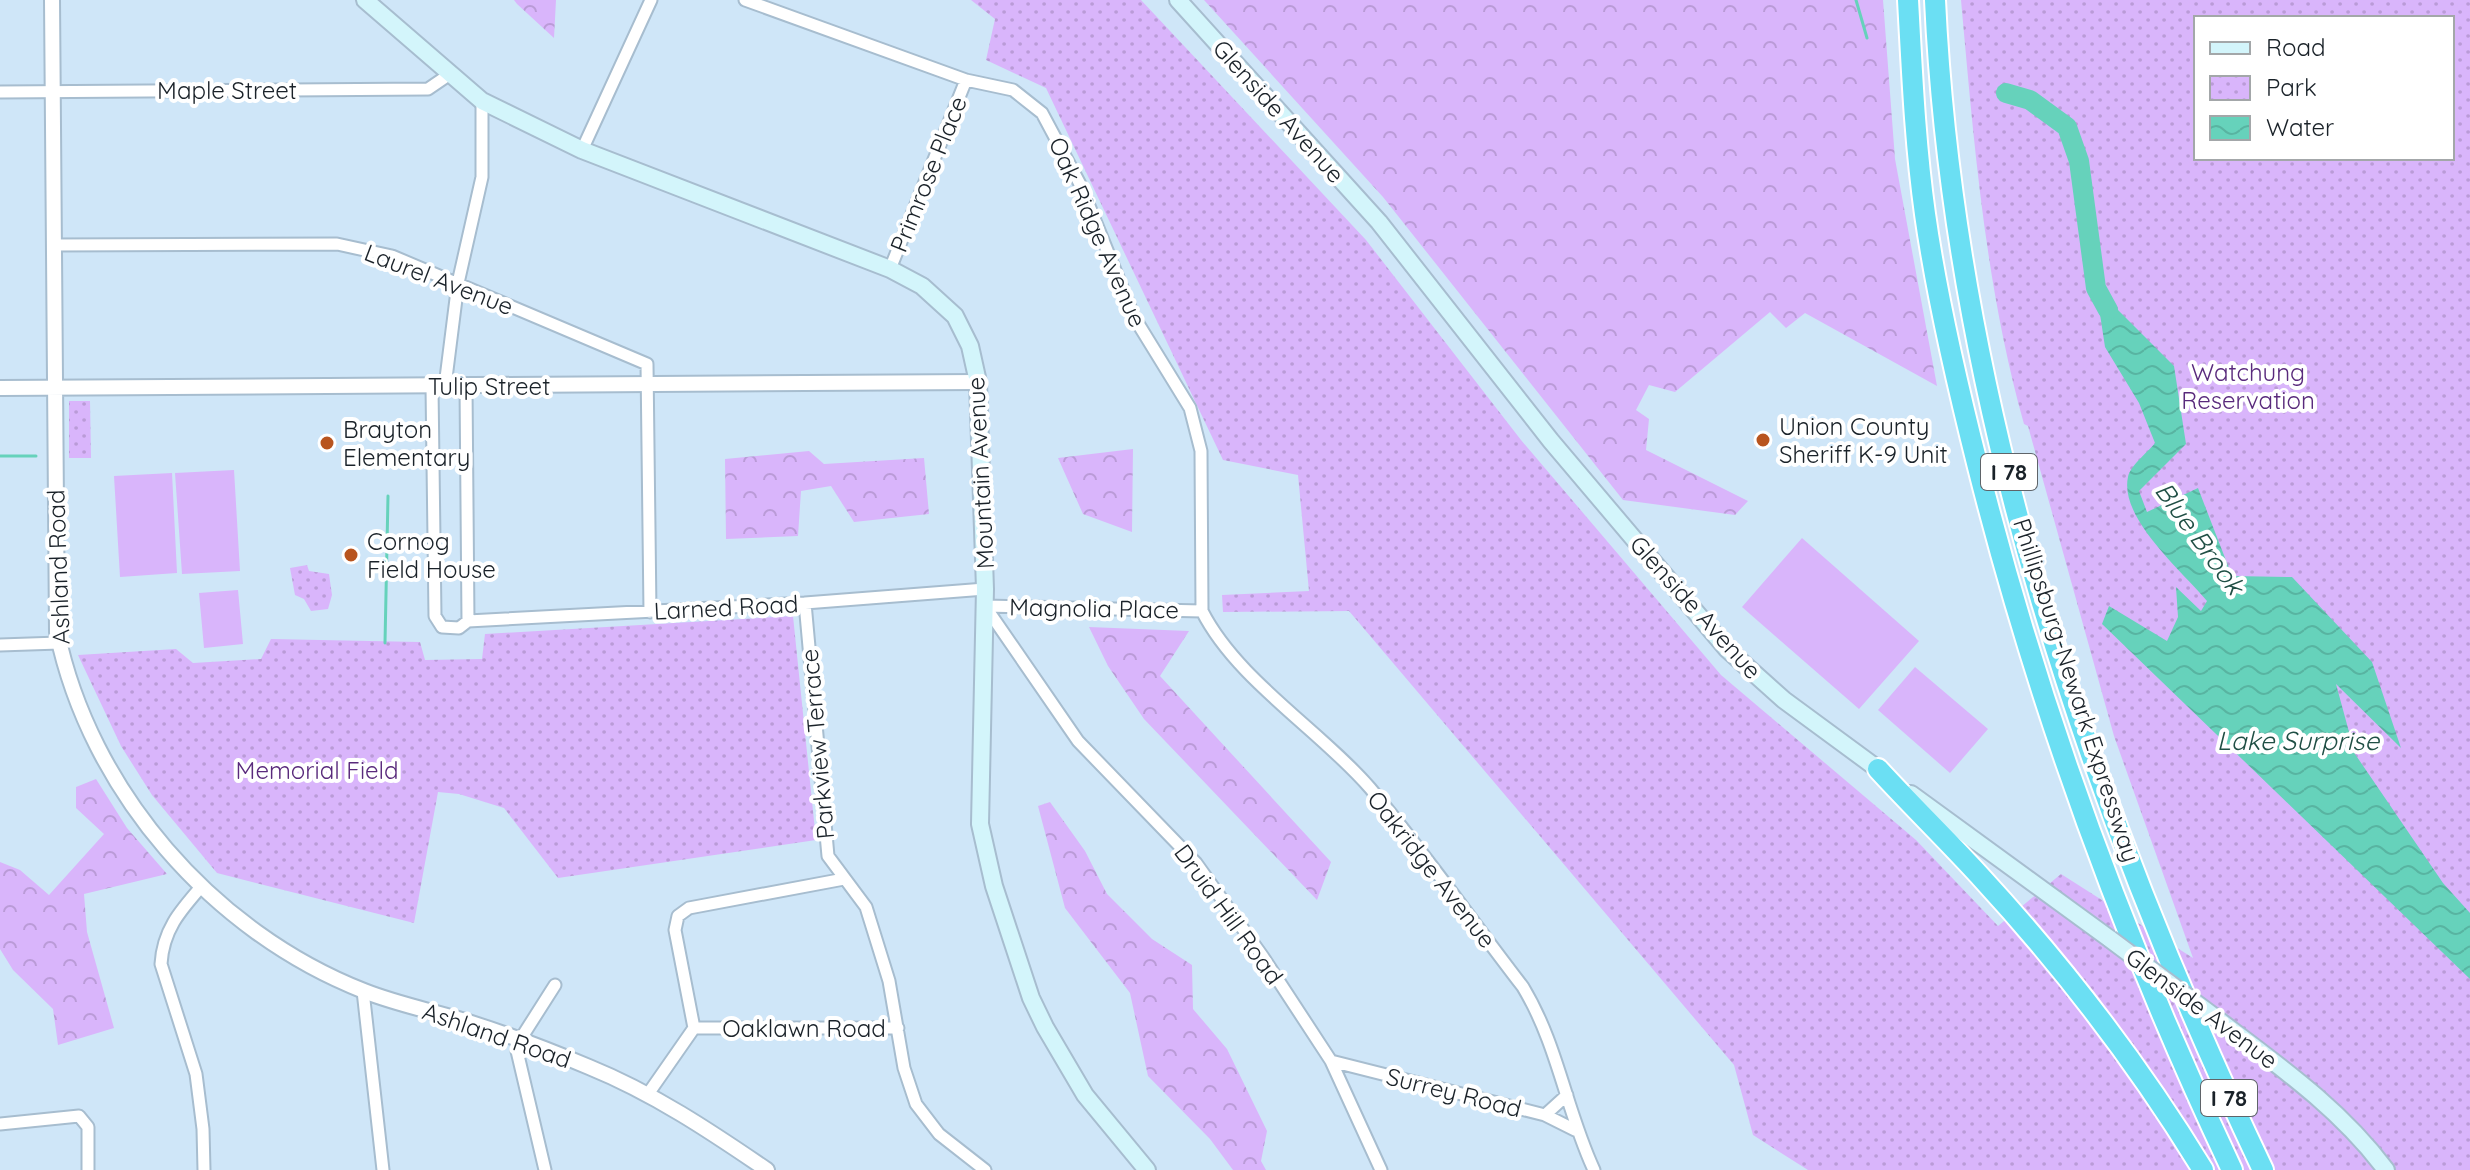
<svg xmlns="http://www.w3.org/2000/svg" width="2470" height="1170" font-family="Quicksand,sans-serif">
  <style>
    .grass { fill: #d9b5fb }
    .forest { fill: url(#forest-crowns) }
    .park { fill: url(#park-dots); fill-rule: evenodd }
    .water { fill: url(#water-waves) }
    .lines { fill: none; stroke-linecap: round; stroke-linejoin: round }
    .stream { stroke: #66d2bb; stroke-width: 3 }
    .river { stroke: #66d2bb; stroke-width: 20 }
    .minor-casing { stroke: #a7bdcf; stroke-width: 15 }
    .tertiary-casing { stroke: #a7bdcf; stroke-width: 18 }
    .secondary-casing { stroke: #a7bdcf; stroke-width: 20 }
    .motorway-casing { stroke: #fff; stroke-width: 24 }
    .minor { stroke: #fff; stroke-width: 11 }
    .tertiary { stroke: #fff; stroke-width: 14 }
    .secondary { stroke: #d3f5fb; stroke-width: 16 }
    .motorway { stroke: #6bdff3; stroke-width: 20 }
    .secondary-bridge-casing { stroke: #a7bdcf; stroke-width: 20; stroke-linecap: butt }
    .secondary-bridge { stroke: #d3f5fb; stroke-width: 16 }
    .poi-dot { fill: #b8541e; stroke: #fff; stroke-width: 3 }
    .labels { text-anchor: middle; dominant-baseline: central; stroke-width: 8; stroke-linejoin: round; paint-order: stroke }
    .shield { fill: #fff; stroke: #5f6469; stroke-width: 2 }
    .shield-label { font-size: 22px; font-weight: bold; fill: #1a2229 }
    .street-label { font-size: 24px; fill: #1a2229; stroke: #fff }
    .park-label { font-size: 24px; fill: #592a7c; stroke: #fff }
    .poi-label { font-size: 24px; fill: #1a2229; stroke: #fff; text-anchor: start }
    .water-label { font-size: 26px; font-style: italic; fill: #204f45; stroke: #fff }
  </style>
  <defs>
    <pattern id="forest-crowns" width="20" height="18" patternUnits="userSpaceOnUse" patternTransform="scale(2)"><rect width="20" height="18" fill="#d9b5fb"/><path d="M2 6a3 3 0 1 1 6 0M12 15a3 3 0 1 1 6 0" fill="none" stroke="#ba9bd7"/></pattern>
    <pattern id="park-dots" width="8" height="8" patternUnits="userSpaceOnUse" patternTransform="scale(2)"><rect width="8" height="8" fill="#d9b5fb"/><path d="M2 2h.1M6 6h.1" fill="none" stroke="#ba9bd7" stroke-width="1.8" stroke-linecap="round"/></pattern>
    <pattern id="water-waves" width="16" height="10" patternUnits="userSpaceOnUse" patternTransform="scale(2)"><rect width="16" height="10" fill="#66d2bb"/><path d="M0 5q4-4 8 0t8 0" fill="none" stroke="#58b4a1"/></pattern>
  </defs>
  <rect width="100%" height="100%" fill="#cfe6f8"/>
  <path class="grass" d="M234,470L240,571L182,574L175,473Z
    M172,473L177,573L120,577L114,476Z
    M1802,538L1919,641L1859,709L1742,607Z
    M238,590L243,644L204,648L199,593Z
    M1915,667L1988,729L1950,773L1878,710Z"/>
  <path class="forest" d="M514,0H556L554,38L517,4Z
    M1204,0H1883L1895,159L1937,386L1805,313L1786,328L1770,312L1675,392L1649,385L1636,410L1649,419L1646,450L1748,501L1735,515L1623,500L1383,197Z
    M1133,449L1132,532L1083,514L1058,458Z
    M809,451L824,464L924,458L929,514L854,522L831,486L801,491L798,536L726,539L725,459Z
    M1089,627L1189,631L1160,676L1331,862L1317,900L1144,719L1108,666Z
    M96,779L127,828L167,874L84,894L87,932L114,1028L58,1045L53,1009L13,970L0,949V862L20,870L49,895L104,834L76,808V787Z
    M1050,802L1085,851L1107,894L1152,939L1192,965L1193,1009L1227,1049L1267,1131L1261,1161L1266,1170H1233L1210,1139L1148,1076L1130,993L1065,908L1038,806Z"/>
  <path class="park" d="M971,0H1141L1366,240L1521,440L1721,675L1916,840L1998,926L2061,874L2193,958L2114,736L2028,426L2024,424C1985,285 1974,143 1961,0H2470V1170H1808L1753,1135L1734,1065L1349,611L1223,612L1222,595L1309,591L1298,475L1223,460L1046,88L986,60L995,19ZM2196,18H2452V158H2196Z
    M69,401H90L91,458H69Z
    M307,565L309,571L329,574L332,595L328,609L311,611L304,599L295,595L290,568Z
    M793,616L816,840L558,878L504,808L459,794L438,792L414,923L217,873L152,795L121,746L78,655L176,649L193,663L261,659L271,639L420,642L425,660L482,659L485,634Z"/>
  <path class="water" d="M2096,288L2174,366L2186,444L2139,491L2147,512L2198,488L2232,576L2292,577L2372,662L2401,748L2336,684L2355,754L2443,883L2470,913V979L2102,624L2109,606L2167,641L2178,617L2176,587L2201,611L2207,601C2182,571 2119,518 2128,477C2130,466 2147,453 2155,443L2139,403L2105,347Z"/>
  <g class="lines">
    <path class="stream" d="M1856,0L1867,38
      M0,456H36
      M385,643L388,496"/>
    <path class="river" d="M2006,93L2030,100L2067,127L2079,161L2096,288L2108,310"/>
    <g class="minor-casing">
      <path id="minor" d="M745,0L966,80L1013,90L1042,113L1081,186L1134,317L1190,408L1201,451L1202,611C1237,680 1319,729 1370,788C1424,852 1472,921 1523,987C1558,1045 1566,1110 1594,1170
        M0,92L428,89L450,74
        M582,150L651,0
        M54,245L337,244L392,256L647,364L650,612
        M890,269L966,80
        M445,386L458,283L482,177V101
        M432,387L435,616L442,627L459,628L468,621L466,386
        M805,603L828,856L866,907L889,981L904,1068L916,1104L939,1134L985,1170
        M985,606L1078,741L1196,863L1263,957L1331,1061L1381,1170
        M985,606L1202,611
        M468,621L805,603L985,589
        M0,645L59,643
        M201,887C180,911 163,930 161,964L196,1074L203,1129L204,1170
        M363,991L383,1170
        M694,1028L675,930L678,916L689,908L844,879
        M694,1028H898
        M1331,1061L1545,1115L1575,1130
        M648,1094L694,1028
        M1545,1115L1567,1095
        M0,1124L79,1116L88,1127V1170
        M545,1170L517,1051L520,1040L555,985"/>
    </g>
    <g class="tertiary-casing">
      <path id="tertiary" d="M52,0L57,632C90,791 213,932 364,991C394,1003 427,1010 458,1019C502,1032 546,1049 589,1067C653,1093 710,1131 767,1170
        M0,388L978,382"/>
    </g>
    <g class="secondary-casing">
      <path id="secondary" d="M365,0L482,101L582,150L890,269L922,286L955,316L970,346L978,382L985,589L980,824L994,886L1031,998L1045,1027L1085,1095L1147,1170
        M1178,0L1379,222L1551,441L1727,649L1784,700L1886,775
        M1911,794L2110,939
        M2213,1016C2275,1063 2339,1107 2386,1170"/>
    </g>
    <g class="motorway-casing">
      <path id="motorway" d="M1908,0C1912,72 1915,143 1925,214C1937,299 1957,384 1978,467C2039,709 2125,944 2232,1170
        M1935,0C1954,406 2090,805 2263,1170
        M1878,769C1911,805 1946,839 1979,875C2062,965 2139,1065 2203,1170"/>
    </g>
    <use href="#minor" class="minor"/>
    <use href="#tertiary" class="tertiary"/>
    <use href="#secondary" class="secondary"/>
    <use href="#motorway" class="motorway"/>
    <g class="secondary-bridge-casing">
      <path id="secondary-bridge" d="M2110,939L2213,1016"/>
    </g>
    <use href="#secondary-bridge" class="secondary-bridge"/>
  </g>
  <g class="poi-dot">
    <circle cx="1763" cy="440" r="8"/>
    <circle cx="327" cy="443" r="8"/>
    <circle cx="351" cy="555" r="8"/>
  </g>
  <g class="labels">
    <g class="shield">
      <rect x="1981" y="454" width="56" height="36" rx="6"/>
      <rect x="2201" y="1080" width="56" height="36" rx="6"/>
    </g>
    <g class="shield-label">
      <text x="2009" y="472">I 78</text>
      <text x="2229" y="1098">I 78</text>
    </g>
    <g class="street-label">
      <text x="227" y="90">Maple Street</text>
      <text transform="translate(1279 111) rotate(48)">Glenside Avenue</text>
      <text transform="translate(928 174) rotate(-68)">Primrose Place</text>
      <text transform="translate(1098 232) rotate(66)">Oak Ridge Avenue</text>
      <text transform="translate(439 279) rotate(21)">Laurel Avenue</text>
      <text x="489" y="386">Tulip Street</text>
      <text transform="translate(980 473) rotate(-93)">Mountain Avenue</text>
      <text transform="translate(58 567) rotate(-92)">Ashland Road</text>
      <text transform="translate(726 607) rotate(-3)">Larned Road</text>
      <text transform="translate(1696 607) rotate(48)">Glenside Avenue</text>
      <text transform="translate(1094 608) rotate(1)">Magnolia Place</text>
      <text transform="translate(2077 690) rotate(72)">Phillipsburg-Newark Expressway</text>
      <text transform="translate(817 744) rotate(-95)">Parkview Terrace</text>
      <text transform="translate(1432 869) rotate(52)">Oakridge Avenue</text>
      <text transform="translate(1229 914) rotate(54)">Druid Hill Road</text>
      <text transform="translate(2202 1008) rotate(37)">Glenside Avenue</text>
      <text x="804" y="1028">Oaklawn Road</text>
      <text transform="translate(497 1035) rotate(19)">Ashland Road</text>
      <text transform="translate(1454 1092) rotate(14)">Surrey Road</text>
    </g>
    <g class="park-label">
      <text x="2248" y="372">Watchung<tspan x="2248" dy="28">Reservation</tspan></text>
      <text x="317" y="770">Memorial Field</text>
    </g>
    <g class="poi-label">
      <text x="1779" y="426">Union County<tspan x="1779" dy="28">Sheriff K-9 Unit</tspan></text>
      <text x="343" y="429">Brayton<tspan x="343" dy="28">Elementary</tspan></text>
      <text x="367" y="541">Cornog<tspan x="367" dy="28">Field House</tspan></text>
    </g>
    <g class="water-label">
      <text transform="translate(2200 538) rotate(54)">Blue Brook</text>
      <text x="2298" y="740">Lake Surprise</text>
    </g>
  </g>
  <rect x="2194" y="16" width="260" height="144" fill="#ffffff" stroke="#a3a7a9" stroke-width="2"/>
  <rect x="2210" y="42" width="40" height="12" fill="#d3f5fb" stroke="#a3a7a9" stroke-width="2"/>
  <text x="2266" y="56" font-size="24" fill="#1a2229">Road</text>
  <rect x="2210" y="76" width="40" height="24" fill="url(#park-dots)" stroke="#a3a7a9" stroke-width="2"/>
  <text x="2266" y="96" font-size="24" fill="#1a2229">Park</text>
  <rect x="2210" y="116" width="40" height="24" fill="url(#water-waves)" stroke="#a3a7a9" stroke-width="2"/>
  <text x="2266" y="136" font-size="24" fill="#1a2229">Water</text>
</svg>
